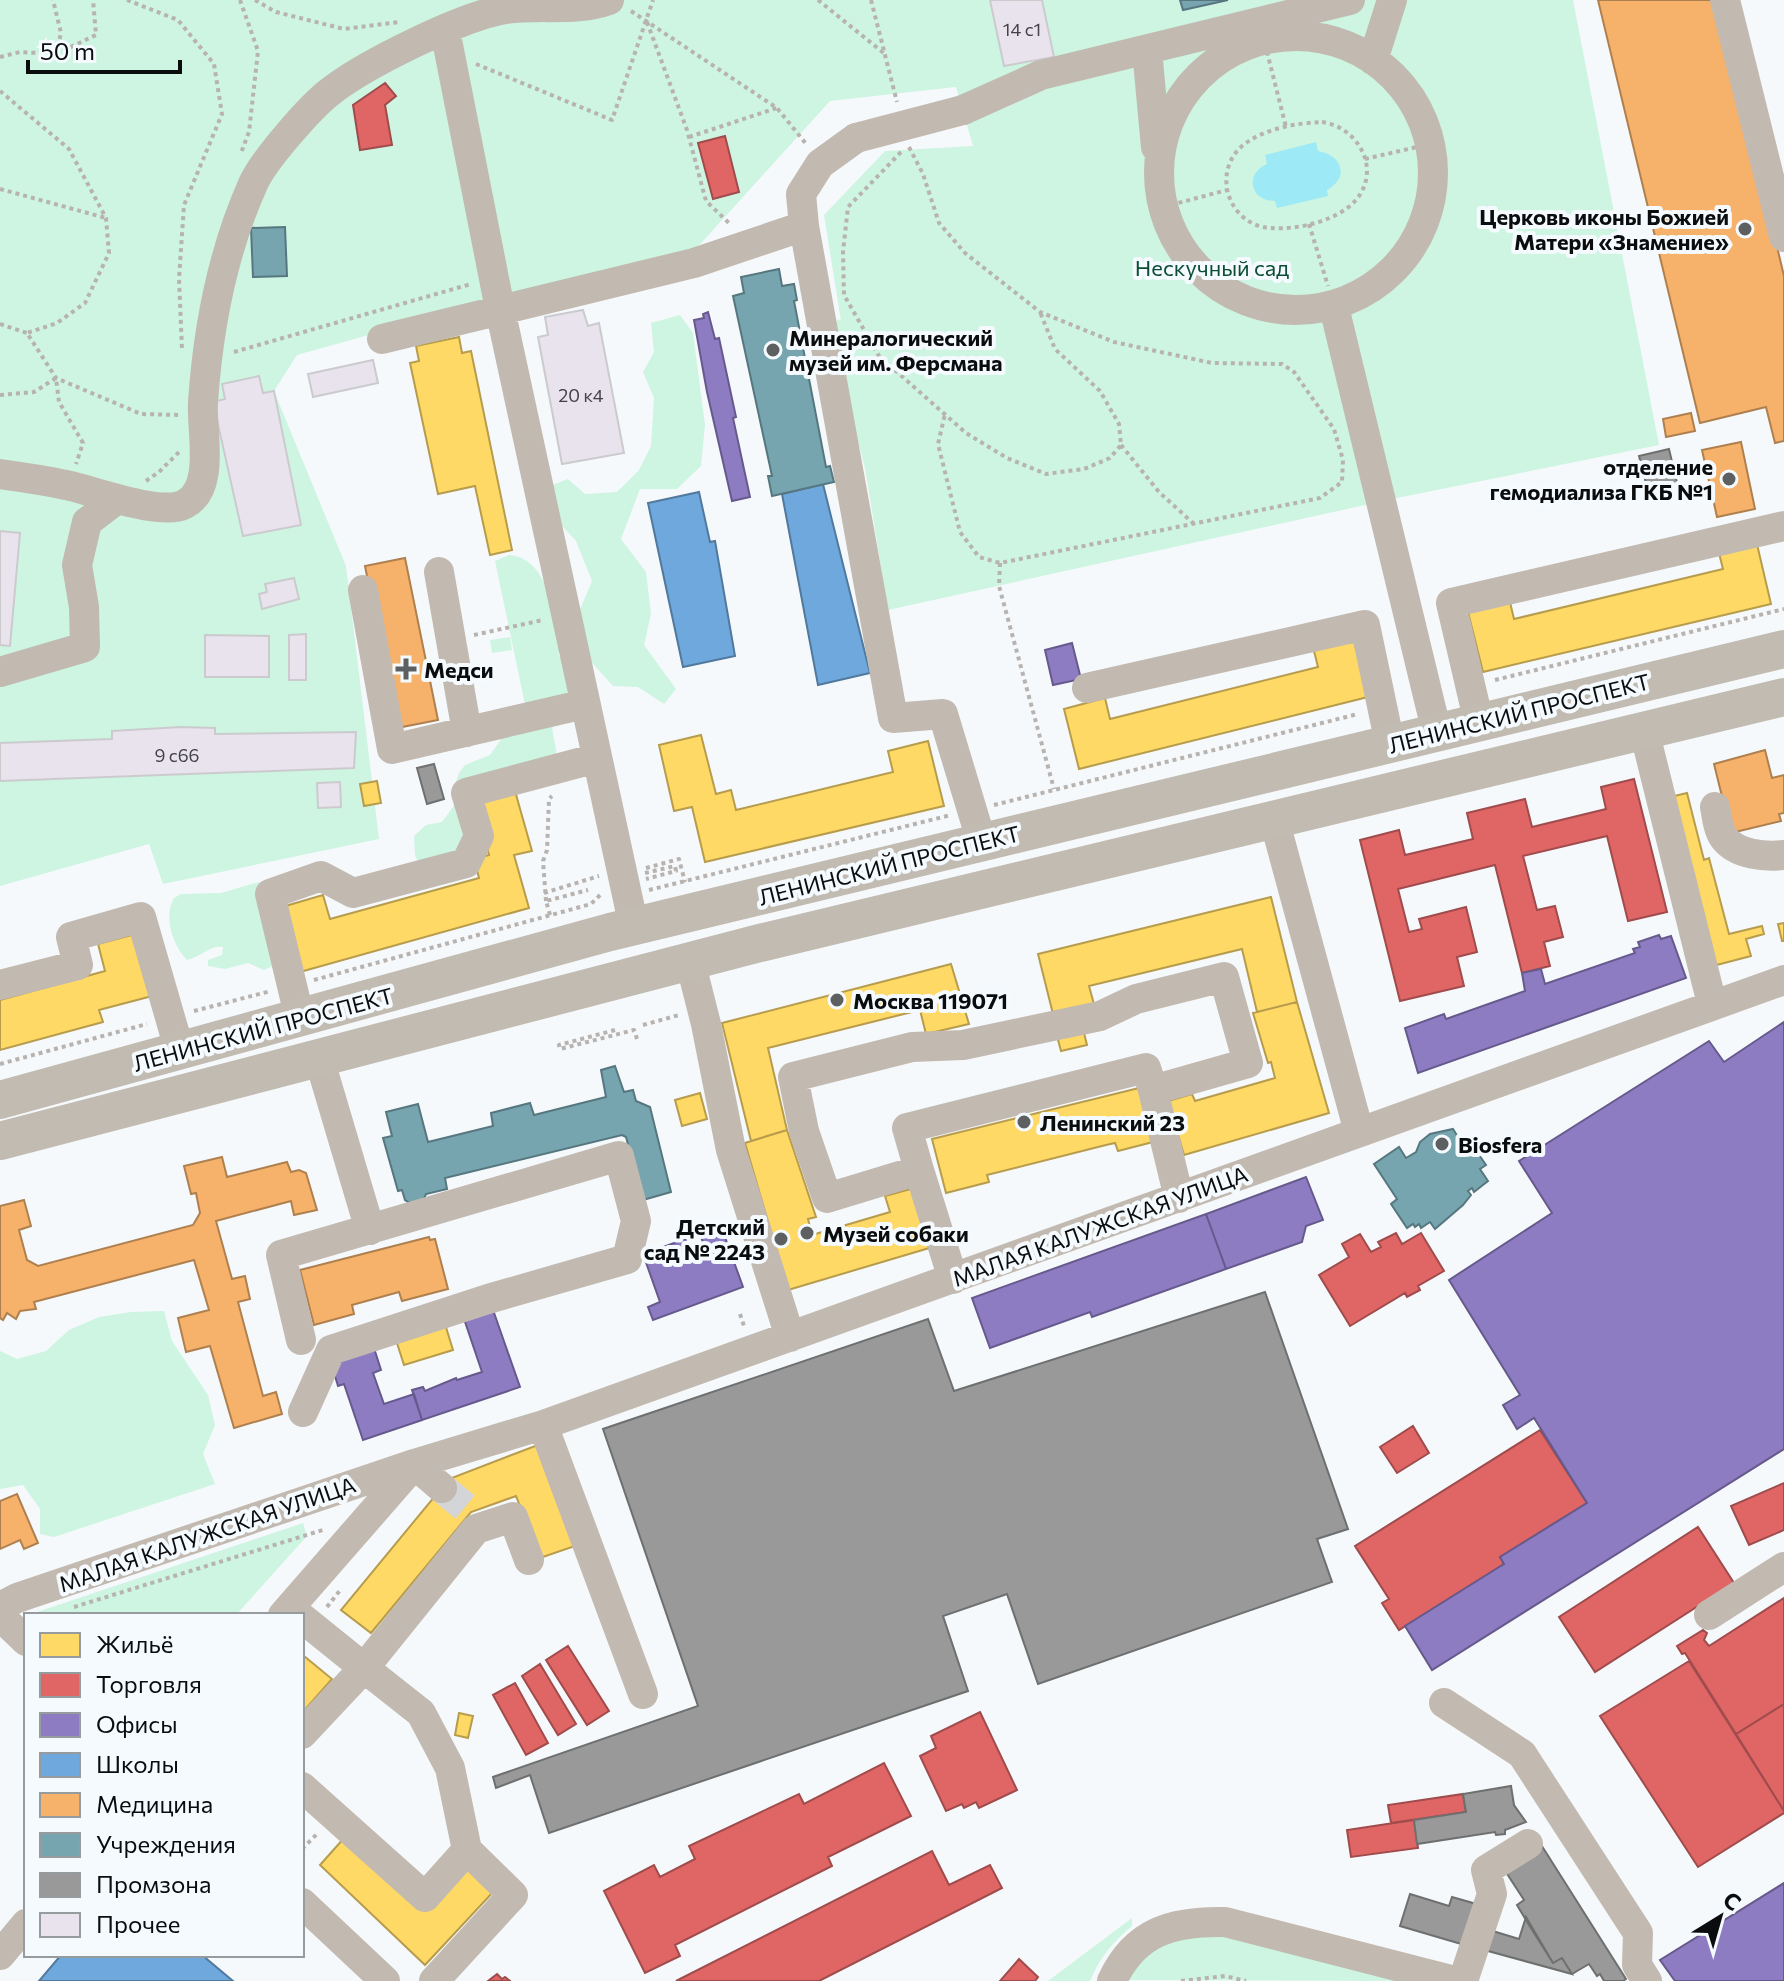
<svg xmlns="http://www.w3.org/2000/svg" width="1784" height="1981" font-family="Commissioner,sans-serif">
  <style>
    .green { fill: #cdf5e2 }
    .water { fill: #9ee9f6 }
    .homes { fill: #ffd966; stroke: #b69c4c; stroke-width: 2 }
    .shops { fill: #e06666; stroke: #a04b4c; stroke-width: 2 }
    .offices { fill: #8e7cc3; stroke: #665a8d; stroke-width: 2 }
    .schools { fill: #6fa8dc; stroke: #51799e; stroke-width: 2 }
    .health { fill: #f6b26b; stroke: #af804f; stroke-width: 2 }
    .public { fill: #76a5af; stroke: #56777f; stroke-width: 2 }
    .industry { fill: #999; stroke: #6e6f6f; stroke-width: 2 }
    .building { fill: #e9e3ed; stroke: #cbcbce; stroke-width: 2 }
    .lines { fill: none; stroke-linecap: round; stroke-linejoin: round }
    .minor-tunnel { stroke: #d3d5d8; stroke-width: 30; stroke-dasharray: 30 15; stroke-linecap: butt }
    .path { stroke: #b8b3af; stroke-width: 4; stroke-dasharray: 4 4; stroke-linecap: butt }
    .minor { stroke: #c2b9b0; stroke-width: 30 }
    .major { stroke: #c1bbb1; stroke-width: 38 }
    .minor-bridge { stroke: #c2b9b0; stroke-width: 30 }
    .poi-dot { fill: #5d5f61; stroke: #f4fafe; stroke-width: 3 }
    .labels { text-anchor: middle; dominant-baseline: central; stroke-width: 8; stroke-linejoin: round; paint-order: stroke }
    .number-label { font-size: 18px; fill: #434347 }
    .poi-label { font-size: 22px; font-weight: bold; fill: #0a0c0e; stroke: #f4fafe; text-anchor: start }
    .park-label { font-size: 22px; fill: #0b4e34; stroke: #f4fafe }
    .street-label { font-size: 22px; fill: #0a0c0e; stroke: #f4fafe }
  </style>
  <rect width="100%" height="100%" fill="#f6f9fc"/>
  <path class="green" d="M0,0H1573L1659,445L1397,498L888,610L865,468L832,341V330L838,319L841,321L824,215L885,151L973,146L956,87L830,101L694,251L487,302L297,355L274,391L346,566L379,839L163,884L149,844L0,886Z
    M680,315L693,333L705,425L701,466L677,489H640L621,539L646,572L651,614L644,645L676,689L664,704L638,687L613,686L584,654L578,614L592,581L576,541L553,516L550,486L568,479L585,494L617,492L639,470L651,446L654,398L643,372L654,352L651,323Z
    M509,555C550,558 554,618 562,649L558,654C572,677 573,685 560,708C558,712 554,716 553,720C550,734 558,746 556,758L541,764L460,857L419,864L415,855L414,836L426,825L442,822L455,804L454,788L459,773L465,765L490,755L509,728L527,714L495,561Z
    M510,637L512,650L492,653L490,640Z
    M259,882L268,888L279,963L264,970L248,963L225,969L208,966V960L222,955L223,947C209,945 200,958 187,960C173,946 163,917 174,898L181,894L221,893Z
    M164,1311L172,1341L208,1395L215,1425L203,1454L215,1484L54,1537L40,1534V1509L23,1485L0,1489V1351L17,1359L46,1351L69,1330L99,1317L131,1312Z
    M303,1523L307,1536L236,1615H28Z
    M1132,1918V1926C1113,1942 1100,1957 1090,1981H1048Z
    M1199,1930L1408,1981L1125,1980L1155,1944Z"/>
  <path class="water" d="M1316,142L1318,151C1342,155 1350,177 1327,190L1328,196L1277,208L1275,201C1250,201 1244,174 1267,164L1265,155Z"/>
  <path class="homes" d="M459,337L462,353L471,351L512,550L490,555L475,486L438,494L410,363L419,361L416,346Z
    M1756,540L1771,604L1483,672L1467,608L1509,598L1514,619L1723,569L1718,549Z
    M1353,637L1368,697L1079,769L1064,709L1105,698L1110,719L1318,667L1313,647Z
    M701,735L716,794L731,790L736,810L893,772L888,751L928,741L944,806L705,862L692,807L674,811L659,745Z
    M377,781L381,803L364,806L360,784Z
    M513,784L532,851L514,855L529,908L300,972L282,907L323,895L330,919L479,878L474,859L489,855L472,796Z
    M1687,793L1704,860L1709,858L1729,934L1762,926L1764,934L1746,939L1751,956L1709,967L1666,798Z
    M1271,897L1297,1002L1257,1012L1242,949L1089,986L1094,1004L1053,1014L1038,954Z
    M1784,923V941H1782L1778,924Z
    M139,933L156,995L99,1010L103,1022L0,1050V1000L105,971L98,944Z
    M951,964L969,1024L926,1034L920,1010L768,1048L787,1130L751,1141L722,1023Z
    M1297,1002L1329,1113L1184,1155L1168,1101L1192,1094L1195,1101L1275,1078L1271,1062L1268,1063L1253,1013Z
    M1083,1029L1087,1045L1061,1051L1057,1036Z
    M1139,1088L1153,1142L1118,1151L1115,1143L1106,1145L987,1175L989,1182L946,1193L932,1139Z
    M700,1093L707,1119L682,1126L675,1100Z
    M787,1130L816,1217L808,1219L812,1235L890,1212L885,1196L918,1187L936,1246L788,1290L745,1143Z
    M445,1324L453,1350L404,1365L396,1340Z
    M543,1443L578,1545L540,1558L516,1496L471,1512L371,1633L341,1610L449,1479Z
    M304,1656L332,1679L302,1713V1658Z
    M459,1713L473,1716L468,1738L455,1735Z
    M345,1837L424,1910L467,1864L495,1890L425,1965L320,1865Z"/>
  <path class="shops" d="M385,83L396,96L385,105L392,145L360,150L353,105Z
    M725,136L739,192L713,199L698,143Z
    M1634,779L1667,912L1628,921L1607,836L1523,856L1537,910L1555,906L1563,937L1544,942L1550,966L1522,973L1495,865L1398,889L1409,932L1422,929L1419,919L1466,907L1477,952L1457,957L1464,986L1400,1001L1360,840L1399,830L1405,855L1473,839L1467,813L1525,799L1532,827L1606,809L1601,787Z
    M1396,1233L1402,1244L1421,1233L1444,1271L1418,1286L1420,1290L1407,1297L1405,1293L1350,1326L1319,1275L1349,1257L1342,1244L1360,1234L1371,1252L1381,1247L1378,1242Z
    M1413,1426L1429,1453L1397,1473L1380,1447Z
    M1540,1430L1587,1503L1500,1557L1504,1564L1399,1630L1382,1603L1389,1599L1355,1546Z
    M1784,1483V1530L1749,1545L1731,1506Z
    M1698,1527L1734,1583L1595,1672L1559,1617Z
    M1784,1598V1704L1736,1734L1685,1653L1682,1654L1677,1646L1703,1630L1707,1633L1704,1640L1709,1646Z
    M568,1646L609,1711L587,1725L546,1660Z
    M1689,1661L1784,1811V1813L1698,1867L1600,1716Z
    M540,1664L576,1724L558,1735L522,1676Z
    M515,1683L548,1743L526,1755L493,1695Z
    M1784,1704V1811L1736,1734Z
    M980,1712L1017,1790L979,1808L976,1802L964,1808L962,1804L946,1811L920,1756L936,1748L931,1736Z
    M884,1763L911,1816L828,1857L832,1866L675,1945L680,1956L645,1973L604,1891L654,1865L660,1877L695,1859L689,1846L799,1794L804,1804Z
    M1463,1794L1466,1812L1391,1823L1388,1805Z
    M1414,1820L1418,1848L1351,1857L1347,1830Z
    M932,1851L949,1885L990,1865L1002,1888L819,1981H676Z
    M1019,1959L1038,1977L1035,1981H1000Z
    M497,1974L502,1979L505,1977L510,1981H488Z"/>
  <path class="offices" d="M708,312L715,339L719,338L736,417L733,418L750,497L732,501L707,392L694,320L704,318L703,314Z
    M1072,643L1081,679L1053,685L1045,650Z
    M1659,935L1661,939L1671,936L1686,978L1418,1073L1405,1028L1444,1014L1446,1019L1525,991L1522,973L1541,969L1545,984L1635,953L1633,949L1640,947L1638,942Z
    M1784,1022V1449L1432,1670L1405,1626L1504,1564L1500,1557L1587,1503L1534,1418L1517,1429L1503,1405L1520,1395L1449,1280L1552,1213L1519,1161L1709,1041L1724,1062Z
    M1306,1177L1323,1220L1306,1226L1302,1242L1226,1269L1206,1214Z
    M1206,1214L1226,1269L1092,1317L1090,1312L990,1348L972,1298Z
    M721,1226L743,1287L653,1320L648,1307L660,1302L643,1254L688,1238L695,1258L707,1254L700,1234Z
    M492,1307L520,1387L422,1420L412,1390L423,1387L425,1391L456,1378L457,1380L482,1372L463,1316Z
    M374,1348L381,1370L373,1373L384,1404L414,1394L422,1420L363,1440L344,1384L338,1386L331,1363Z
    M1784,1883V1981H1675L1660,1960Z"/>
  <path class="schools" d="M823,484L870,673L818,685L782,494Z
    M699,492L710,542L715,541L735,656L683,667L648,503Z
    M61,1955H202L233,1981H39Z"/>
  <path class="health" d="M1598,0H1718L1784,276V441L1775,443L1766,407L1700,423Z
    M1691,413L1695,431L1666,437L1663,419Z
    M1741,442L1755,509L1717,517L1702,450Z
    M405,558L438,720L397,728L365,566Z
    M1765,750L1772,778L1784,775V813L1779,814L1781,821L1731,833L1714,764Z
    M222,1157L227,1177L287,1162L291,1172L299,1170L306,1173L317,1210L294,1215L291,1201L216,1221L232,1279L245,1276L250,1299L238,1302L263,1396L276,1392L282,1414L234,1428L210,1346L186,1352L178,1318L209,1310L194,1260L34,1302L36,1309L20,1311L16,1319L7,1313L3,1320L0,1318V1206L24,1200L31,1226L19,1230L27,1260L38,1266L193,1225L200,1213L196,1193L191,1194L184,1166Z
    M429,1237L430,1240L435,1239L448,1289L402,1301L399,1292L352,1305L354,1314L314,1325L300,1270Z
    M17,1494L38,1543L24,1549L20,1540L0,1549V1501Z"/>
  <path class="public" d="M1180,0H1228L1183,10Z
    M285,227L287,276L253,277L251,228Z
    M779,269L782,286L794,284L797,300L794,301L826,467L830,466L834,482L772,496L768,476H772L733,296L744,293L741,277Z
    M615,1066L624,1092L633,1090L636,1101L650,1107L671,1192L643,1200L626,1137L622,1135L445,1178L447,1189L426,1194L422,1203L413,1205L405,1200L402,1190L398,1191L383,1138L392,1136L386,1112L418,1104L428,1142L493,1126L491,1113L530,1103L534,1115L606,1097L601,1070Z
    M1453,1129L1468,1153L1475,1149L1486,1165L1480,1169L1488,1181L1474,1192L1472,1188L1468,1191L1471,1195L1463,1205L1435,1229L1430,1222L1421,1228L1419,1224L1415,1227L1413,1224L1407,1228L1391,1204L1397,1199L1374,1164L1399,1147L1406,1158L1416,1152L1420,1142L1430,1134Z"/>
  <path class="industry" d="M1669,449L1677,483L1648,491L1639,456Z
    M434,764L444,799L427,804L417,768Z
    M1265,1292L1348,1529L1317,1539L1332,1582L1038,1684L1007,1594L943,1616L968,1691L549,1833L530,1775L496,1788L493,1777L698,1706L603,1429L928,1319L954,1391Z
    M1511,1786L1514,1805L1526,1822L1505,1830V1834L1496,1835L1495,1832L1417,1844L1414,1820L1466,1812L1463,1794Z
    M1540,1843L1626,1979L1623,1981H1604L1600,1974L1597,1976L1589,1964L1572,1974L1562,1958L1553,1963L1529,1925L1517,1905L1524,1900L1502,1866Z
    M1410,1894L1449,1906L1452,1897L1480,1905L1468,1946L1400,1926Z
    M1526,1917L1553,1963L1562,1958L1572,1974L1477,1948L1483,1928L1519,1939Z"/>
  <path class="building" d="M990,0H1042L1054,57L1004,66Z
    M583,310L588,326L599,323L624,453L562,464L538,337L548,335L545,317Z
    M373,360L378,383L313,397L308,374Z
    M259,376L263,393L274,391L301,525L243,536L213,402L225,399L222,384Z
    M0,531L20,533L10,646L0,645Z
    M294,578L299,599L262,609L259,594L267,592L265,584Z
    M306,634V680H289V635Z
    M205,635L269,636V677H205Z
    M181,727L215,728V734L356,732L354,768L0,781V743L112,739V731Z
    M340,782L341,807L318,808L317,783Z"/>
  <g class="lines">
    <path class="minor-tunnel" d="M442,1488L471,1512"/>
    <path class="path" d="M127,0L178,20L214,64L222,114L184,205L179,279L182,349
      M240,0L258,51L249,132L241,153
      M255,0L276,12L344,29L399,22
      M818,0L885,54
      M871,0L897,102
      M631,11L777,108L807,145
      M647,22L687,130L706,201L731,225
      M1265,44L1286,127
      M56,54L96,35L93,0
      M0,57L20,52L56,54L61,33L53,0
      M476,64L612,120L653,0
      M0,91L69,149L106,218L109,253L85,303L57,323L27,333L56,378L141,414L180,415
      M1322,122C1358,127 1382,169 1356,200C1338,221 1297,230 1271,228C1230,226 1211,175 1241,147C1261,129 1296,123 1322,122Z
      M689,137L777,108
      M909,147L923,174L939,223L965,253L1040,312L1114,342L1212,363L1282,364L1294,372L1334,429L1343,460L1342,482L1320,498L1000,563L979,557L960,532L938,444L945,414
      M901,152L848,207L843,252L844,295L879,356L966,433L1007,458L1046,474L1084,469L1110,458L1121,445L1119,424L1100,391L1055,349L1040,312
      M1365,159L1430,144
      M0,189L106,218
      M1163,207L1227,190
      M1309,224L1328,286
      M0,324L27,333
      M234,352L471,284
      M0,395L34,392L56,378L59,402L83,443L76,464
      M1121,445L1159,492L1194,524
      M146,481L159,472L181,450
      M1000,563L999,586L1054,789
      M474,635L543,620
      M1495,680L1784,609
      M994,805L1358,714
      M646,868L679,859L685,882
      M645,873L675,866L676,871L646,879
      M649,890L951,815
      M544,893L599,876
      M546,901L543,861L547,850L549,799L552,796
      M550,915L546,901L588,890
      M314,980L591,904L602,893
      M194,1011L271,991
      M643,1025L679,1015
      M615,1030L559,1045L560,1049L634,1030L637,1039
      M0,1064L147,1024
      M740,1314L744,1326
      M74,1607L326,1529
      M327,1607L341,1589
      M302,1849L317,1834
      M1181,1981L1225,1976L1246,1981"/>
    <path class="minor" d="M1725,0L1784,237
      M445,30L500,309L634,927
      M1159 173a137 137 0 1 1 274 0a137 137 0 1 1-274 0Z
      M1147,50L1156,147
      M1373,60L1392,0
      M963,110L1041,75L1350,0
      M804,226L893,718L943,714L982,843
      M1334,307L1437,733
      M382,339L694,263L804,226L801,194L820,164L856,138
      M0,474C22,477 44,480 66,485C92,490 161,517 185,504C216,488 201,430 203,402C208,329 223,251 253,184C263,161 310,107 331,91C366,64 462,16 506,9C539,4 577,12 609,0
      M439,572L467,732
      M363,590L392,749L585,704
      M0,672L85,647L84,607L77,565L87,522L117,499
      M1087,688L1365,625L1390,744
      M1479,723L1451,603L1784,526
      M1644,730L1712,1004
      M1715,807C1717,817 1718,830 1724,838C1737,855 1765,857 1784,855
      M1274,819L1359,1132
      M690,961L706,1024L731,1150L790,1337
      M0,985L78,965L71,937L141,917L180,1052
      M300,1019L270,894L321,876L353,893L466,863L479,836L466,793L597,758
      M319,1058L370,1230
      M919,1170L907,1128L1146,1068L1153,1090
      M953,1279L919,1170L827,1198L804,1131L793,1077L912,1047L963,1045L1100,1016L1136,999L1224,977L1248,1063L1153,1090L1179,1198
      M301,1340L281,1255L619,1156L636,1221L627,1259L488,1299L331,1350L303,1412
      M543,1425L643,1694
      M414,1464L442,1488
      M0,1607L17,1598L414,1464L543,1425L1784,980
      M283,1615L413,1466
      M1709,1615L1784,1567
      M0,1616L26,1641
      M302,1618L364,1668L302,1734
      M1444,1703L1522,1754L1638,1933L1637,1965L1647,1981
      M302,1787L425,1897L467,1850
      M302,1903L385,1981
      M0,1955L26,1924
      M434,1981L513,1895L467,1850L450,1768L421,1713L364,1668L476,1529L513,1517L529,1560
      M1112,1981C1135,1931 1173,1921 1225,1922L1455,1981
      M1463,1981L1492,1894L1486,1870L1528,1844"/>
    <path class="major" d="M0,1100L610,932L1784,649
      M0,1141L760,943L1784,697"/>
    <path class="minor-bridge" d="M856,138L963,110"/>
  </g>
  <g class="poi-dot">
    <circle cx="1745" cy="229" r="8"/>
    <circle cx="773" cy="350" r="8"/>
    <circle cx="1729" cy="479" r="8"/>
    <path d="M402 657h8v8h8v8h-8v8h-8v-8h-8v-8h8z"/>
    <circle cx="837" cy="1000" r="8"/>
    <circle cx="1024" cy="1122" r="8"/>
    <circle cx="1442" cy="1144" r="8"/>
    <circle cx="807" cy="1233" r="8"/>
    <circle cx="781" cy="1239" r="8"/>
  </g>
  <g class="labels">
    <g class="number-label">
      <text x="1022" y="29">14 с1</text>
      <text x="581" y="395">20 к4</text>
      <text x="177" y="755">9 с66</text>
    </g>
    <g class="poi-label">
      <text x="1729" y="216" text-anchor="end">Церковь иконы Божией<tspan x="1729" dy="25">Матери «Знамение»</tspan></text>
      <text x="789" y="337">Минералогический<tspan x="789" dy="25">музей им. Ферсмана</tspan></text>
      <text x="1713" y="466" text-anchor="end">отделение<tspan x="1713" dy="25">гемодиализа ГКБ №1</tspan></text>
      <text x="424" y="669">Медси</text>
      <text x="853" y="1000">Москва 119071</text>
      <text x="1040" y="1122">Ленинский 23</text>
      <text x="1458" y="1144">Biosfera</text>
      <text x="765" y="1226" text-anchor="end">Детский<tspan x="765" dy="25">сад № 2243</tspan></text>
      <text x="823" y="1233">Музей собаки</text>
    </g>
    <g class="park-label">
      <text x="1212" y="267">Нескучный сад</text>
    </g>
    <g class="street-label">
      <text transform="translate(1519 713) rotate(-14)">ЛЕНИНСКИЙ ПРОСПЕКТ</text>
      <text transform="translate(889 865) rotate(-14)">ЛЕНИНСКИЙ ПРОСПЕКТ</text>
      <text transform="translate(263 1029) rotate(-15)">ЛЕНИНСКИЙ ПРОСПЕКТ</text>
      <text transform="translate(1100 1226) rotate(-20)">МАЛАЯ КАЛУЖСКАЯ УЛИЦА</text>
      <text transform="translate(207 1534) rotate(-19)">МАЛАЯ КАЛУЖСКАЯ УЛИЦА</text>
    </g>
  </g>
  <rect x="24" y="1613" width="280" height="344" fill="#f4fafe" stroke="#969b9e" stroke-width="2"/>
  <rect x="40" y="1633" width="40" height="24" fill="#ffd966" stroke="#969b9e" stroke-width="2"/>
  <text x="96" y="1653" font-size="24" fill="#0a0c0e">Жильё</text>
  <rect x="40" y="1673" width="40" height="24" fill="#e06666" stroke="#969b9e" stroke-width="2"/>
  <text x="96" y="1693" font-size="24" fill="#0a0c0e">Торговля</text>
  <rect x="40" y="1713" width="40" height="24" fill="#8e7cc3" stroke="#969b9e" stroke-width="2"/>
  <text x="96" y="1733" font-size="24" fill="#0a0c0e">Офисы</text>
  <rect x="40" y="1753" width="40" height="24" fill="#6fa8dc" stroke="#969b9e" stroke-width="2"/>
  <text x="96" y="1773" font-size="24" fill="#0a0c0e">Школы</text>
  <rect x="40" y="1793" width="40" height="24" fill="#f6b26b" stroke="#969b9e" stroke-width="2"/>
  <text x="96" y="1813" font-size="24" fill="#0a0c0e">Медицина</text>
  <rect x="40" y="1833" width="40" height="24" fill="#76a5af" stroke="#969b9e" stroke-width="2"/>
  <text x="96" y="1853" font-size="24" fill="#0a0c0e">Учреждения</text>
  <rect x="40" y="1873" width="40" height="24" fill="#999999" stroke="#969b9e" stroke-width="2"/>
  <text x="96" y="1893" font-size="24" fill="#0a0c0e">Промзона</text>
  <rect x="40" y="1913" width="40" height="24" fill="#e9e3ed" stroke="#969b9e" stroke-width="2"/>
  <text x="96" y="1933" font-size="24" fill="#0a0c0e">Прочее</text>
  <g transform="translate(1720 1917) rotate(37)" stroke="#f4fafe" stroke-width="6" paint-order="stroke">
  <path d="M0-6L14 30L0 20L-14 30Z" fill="#0a0c0e"/>
  <text y="-12" font-size="22" font-weight="bold" text-anchor="middle" fill="#0a0c0e">С</text>
  </g>
  <path d="M28 60v12h152v-12" fill="none" stroke="#0a0c0e" stroke-width="4"/>
  <text x="40" y="60" font-size="24" fill="#0a0c0e" stroke="#f4fafe" stroke-width="6" paint-order="stroke">50 m</text>
</svg>
